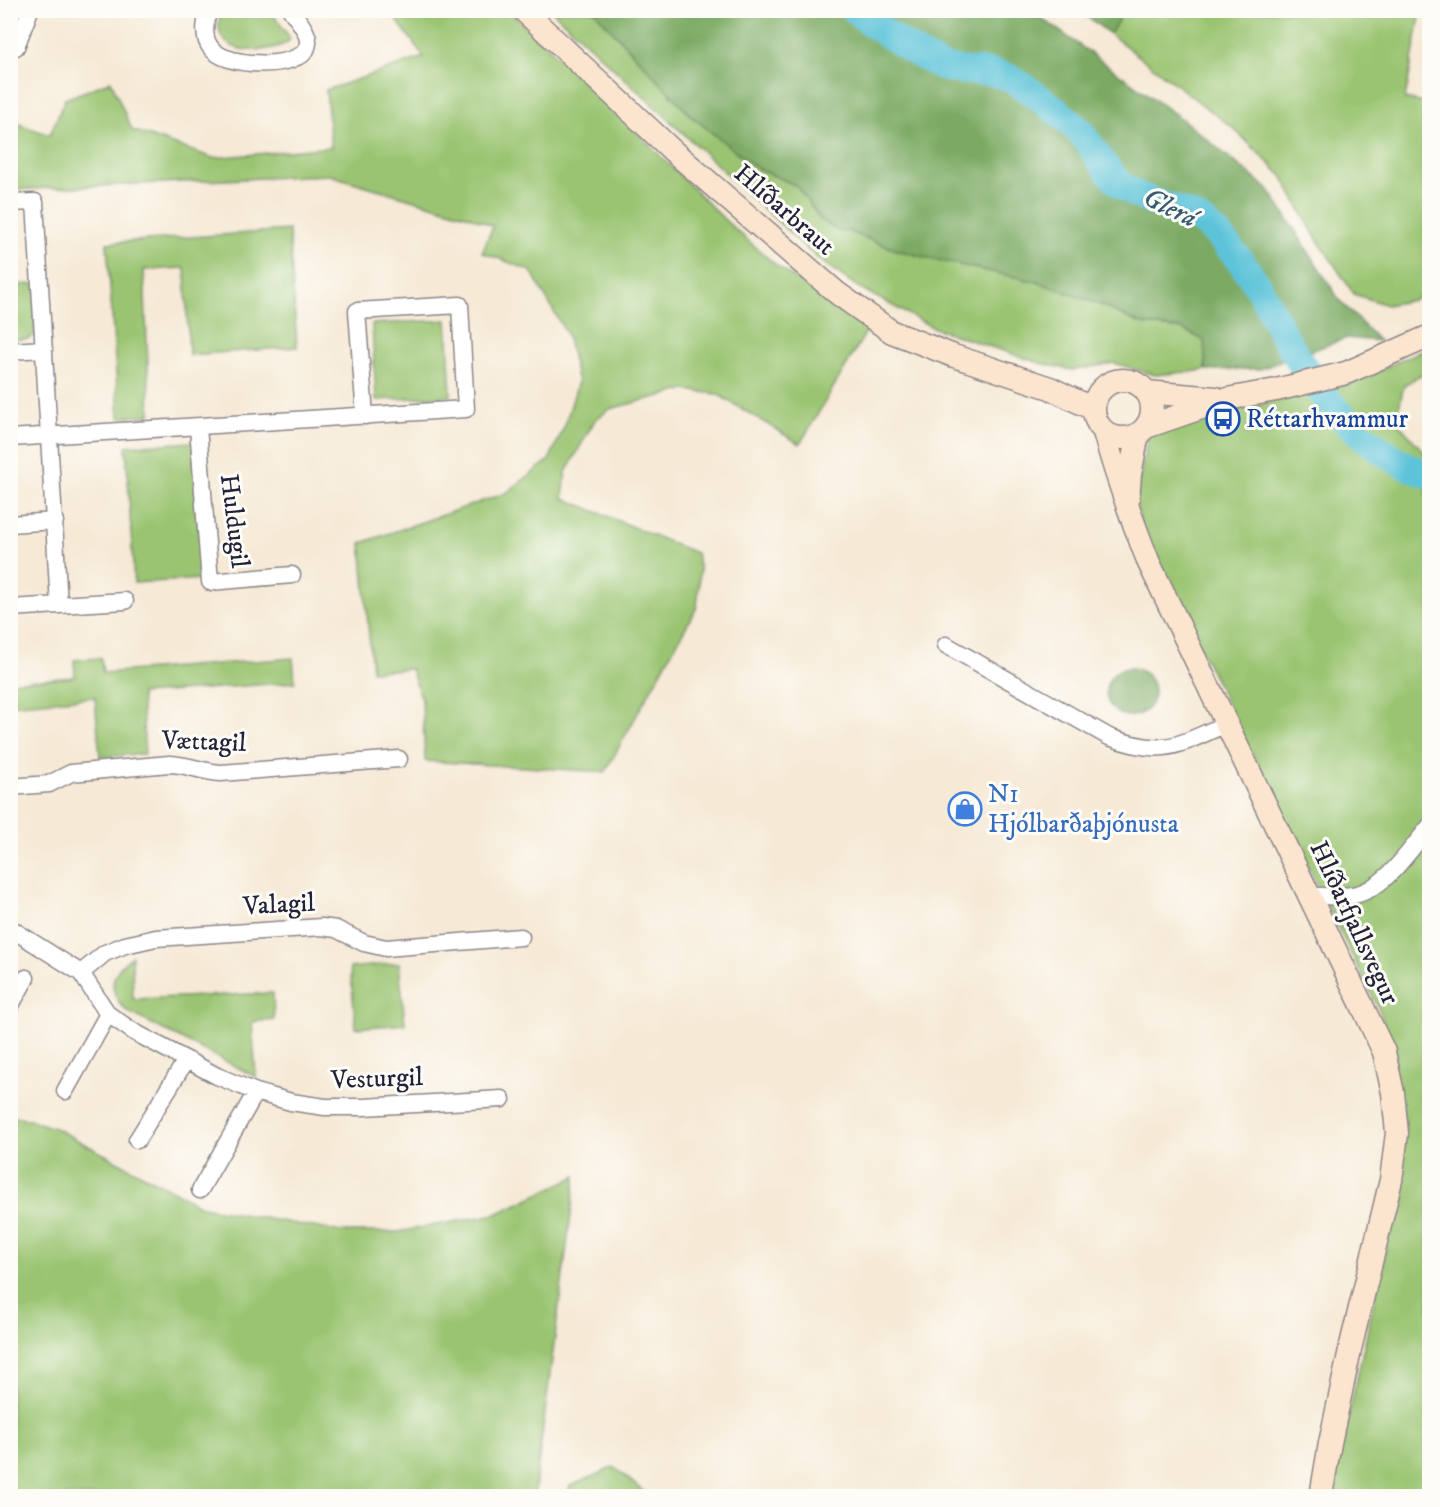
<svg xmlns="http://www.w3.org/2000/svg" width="1440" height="1507" font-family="'IM FELL DW Pica',serif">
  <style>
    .green { fill: #9ac471; stroke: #5e7356; stroke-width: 1.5 }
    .forest { fill: #7baa63; stroke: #4e664f; stroke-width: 1.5 }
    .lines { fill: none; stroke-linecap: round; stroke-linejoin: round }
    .river { stroke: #5cc3d9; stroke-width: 28 }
    .minor-casing { stroke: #8c8688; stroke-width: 19 }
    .secondary-casing { stroke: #8c8688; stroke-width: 25 }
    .minor { stroke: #fff; stroke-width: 16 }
    .secondary { stroke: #fce5cf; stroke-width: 22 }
    .labels { text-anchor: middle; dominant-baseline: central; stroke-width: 6; stroke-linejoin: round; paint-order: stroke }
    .street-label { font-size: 26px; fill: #22223b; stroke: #fdfcf7 }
    .transit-label { font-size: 26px; fill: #164399; stroke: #fdfcf7; text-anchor: start }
    .shop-label { font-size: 26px; fill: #366cbe; stroke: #fdfcf7; text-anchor: start }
    .water-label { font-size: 27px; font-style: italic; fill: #365a72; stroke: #fdfcf7 }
  </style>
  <rect width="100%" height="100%" fill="#fdfcf7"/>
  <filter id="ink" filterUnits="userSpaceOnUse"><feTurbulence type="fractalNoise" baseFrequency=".0167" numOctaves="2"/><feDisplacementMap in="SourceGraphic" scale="12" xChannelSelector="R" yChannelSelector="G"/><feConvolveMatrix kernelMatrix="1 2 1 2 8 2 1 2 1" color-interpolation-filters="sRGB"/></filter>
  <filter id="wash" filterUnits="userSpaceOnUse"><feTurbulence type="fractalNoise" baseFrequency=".008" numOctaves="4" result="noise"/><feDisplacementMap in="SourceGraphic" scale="24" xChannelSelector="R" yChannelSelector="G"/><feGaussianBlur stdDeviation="1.35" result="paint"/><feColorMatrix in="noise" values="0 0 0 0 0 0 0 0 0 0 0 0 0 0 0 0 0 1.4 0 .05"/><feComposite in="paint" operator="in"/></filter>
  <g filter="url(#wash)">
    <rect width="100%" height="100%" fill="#f6e9d5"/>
    <path class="green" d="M221,11H271L290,38L288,42C270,53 224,57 219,29C218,24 220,16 221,11Z
      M390,11H509L589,85L727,222L776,265L822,298L869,327L800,444L717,394L684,390L610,409L595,420L566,472L563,498L696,553L700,570L697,607L605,772L425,761L422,700L411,669L372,671L361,543L506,493L549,460L565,425L578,382L567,335L531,271L482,252L493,226L469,216L329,175L11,190L10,121L50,135L65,99L111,81L132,130L213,158L331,147L326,90L424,57Z
      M552,11H594L691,116L757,168L797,186L820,219L838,231H847L894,249L932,259L1038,282L1101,305L1141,324L1182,329L1204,340L1206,370L1155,375L1114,363L1073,370L1040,363L934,328L858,287L819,260Z
      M1113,11H1421L1405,99L1429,104V292L1413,300L1387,305L1354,294L1313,233L1282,176L1233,128L1110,34L1119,17Z
      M289,230L297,347L189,355L185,268L144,270L150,415L119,418L107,243Z
      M36,284L35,335L28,339L11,340V285Z
      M447,320L451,396L376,400L372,324Z
      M1429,347V370L1404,385L1396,421L1426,454L1427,502H1430L1429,1496H1331L1398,1192L1405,1126L1382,1016L1145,538L1135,501L1148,435L1175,424L1353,383Z
      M194,442L202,579L134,583L126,446Z
      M101,658L103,673L293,658L295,682L141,694L145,754L100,757L95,697L11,705V682L75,677L74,660Z
      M132,956L133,999L273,993L274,1019L252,1022L256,1077L128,1012C106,992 109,974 132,956Z
      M399,963L405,1024L356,1028L350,968Z
      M10,1117H20L55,1128L203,1207L341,1232H398L496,1214L576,1176L534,1496H11Z
      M614,1467L649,1496H566L570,1486Z"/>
    <path class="forest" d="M594,11H1032L1182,119L1269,190L1340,301L1379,341L1347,338L1260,369L1206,370L1204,340L1182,329L1141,324L1101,305L1038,282L932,259L894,249L848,231H838L820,219L797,186L757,168L691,116Z
      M1079,11H1113L1120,17L1110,34Z
      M1106 692a24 24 0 1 1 48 0a24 24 0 1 1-48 0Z"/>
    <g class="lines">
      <path class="river" d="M855,10C874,26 924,61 947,68C967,74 989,68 1009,78C1025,86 1069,119 1081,133C1095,150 1106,172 1123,186C1150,207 1190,206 1216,233C1232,250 1248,269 1260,290C1268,304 1275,319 1283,334C1307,375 1335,416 1374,445C1391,458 1409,469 1430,475"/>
    </g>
  </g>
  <g filter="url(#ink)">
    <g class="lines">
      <g class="minor-casing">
        <path id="minor" d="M209,10C196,48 217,60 251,63C266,64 284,64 297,57C303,55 307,50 308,43C309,32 297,19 291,10
          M10,45L16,47L30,10
          M10,203L35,202L59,605
          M10,351L44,349
          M198,427L210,582L292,575
          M10,438L466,409L460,305L357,311L365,416
          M10,524L55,521
          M10,608L125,601
          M946,645L1109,737C1164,757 1176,746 1226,724
          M10,787L49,784L71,773L169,764C187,764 201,772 221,773L399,759
          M1310,896C1324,896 1340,897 1353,895C1385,890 1410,849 1430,826
          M10,928L81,973L108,1014L134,1032L217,1076L256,1092L291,1102L325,1107H364L502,1099
          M81,973L105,953L125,945L156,938L322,927L336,929L364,943L386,948L521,937
          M10,1007L26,978
          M65,1091L108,1014
          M137,1140L186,1060
          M200,1190L256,1092"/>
      </g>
      <g class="secondary-casing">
        <path id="secondary" d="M523,10L674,152L837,293L892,332L954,356L1050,388L1093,409
          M1094 409a29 29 0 1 1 58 0a29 29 0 1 1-58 0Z
          M1146,392L1216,398
          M1146,427L1227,399L1276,390L1346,373L1430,336
          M1104,432C1116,476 1132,520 1149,563L1360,1001L1384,1052L1393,1093L1397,1133L1391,1180L1351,1345L1330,1443L1321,1496
          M1128,500L1130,474L1138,434"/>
      </g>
      <use href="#minor" class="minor"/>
      <use href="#secondary" class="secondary"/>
    </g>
  </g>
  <defs>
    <g id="bus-ring" transform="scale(1.725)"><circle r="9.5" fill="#fdfcf7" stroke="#1a4fb4" stroke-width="1.5"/><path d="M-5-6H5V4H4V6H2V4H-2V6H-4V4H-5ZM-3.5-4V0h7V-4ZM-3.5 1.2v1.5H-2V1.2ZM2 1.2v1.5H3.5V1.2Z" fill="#1a4fb4"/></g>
    <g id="shop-ring" transform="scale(1.725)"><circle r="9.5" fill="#fdfcf7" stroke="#3f7fe0" stroke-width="1.5"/><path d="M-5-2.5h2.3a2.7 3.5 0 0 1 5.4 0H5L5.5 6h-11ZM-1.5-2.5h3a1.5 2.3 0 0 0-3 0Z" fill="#3f7fe0"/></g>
  </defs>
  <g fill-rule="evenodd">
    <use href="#bus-ring" x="1223" y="419"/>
    <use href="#shop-ring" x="965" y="809"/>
  </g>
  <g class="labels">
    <g class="street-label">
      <text transform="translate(784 210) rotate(41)">Hlíðarbraut</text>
      <text transform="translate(234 521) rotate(83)">Huldugil</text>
      <text transform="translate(204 742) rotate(2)">Vættagil</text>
      <text transform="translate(279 905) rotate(-3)">Valagil</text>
      <text transform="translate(1354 923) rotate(65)">Hlíðarfjallsvegur</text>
      <text transform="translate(377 1079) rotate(-2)">Vesturgil</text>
    </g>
    <g class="transit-label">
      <text x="1246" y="419">Réttarhvammur</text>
    </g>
    <g class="shop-label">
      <text x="988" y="794">N1<tspan x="988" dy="30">Hjólbarðaþjónusta</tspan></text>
    </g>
    <g class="water-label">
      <text transform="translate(1170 208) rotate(26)">Glerá</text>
    </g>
  </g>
  <rect width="1440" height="1507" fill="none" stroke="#fdfcf7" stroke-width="36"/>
</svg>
